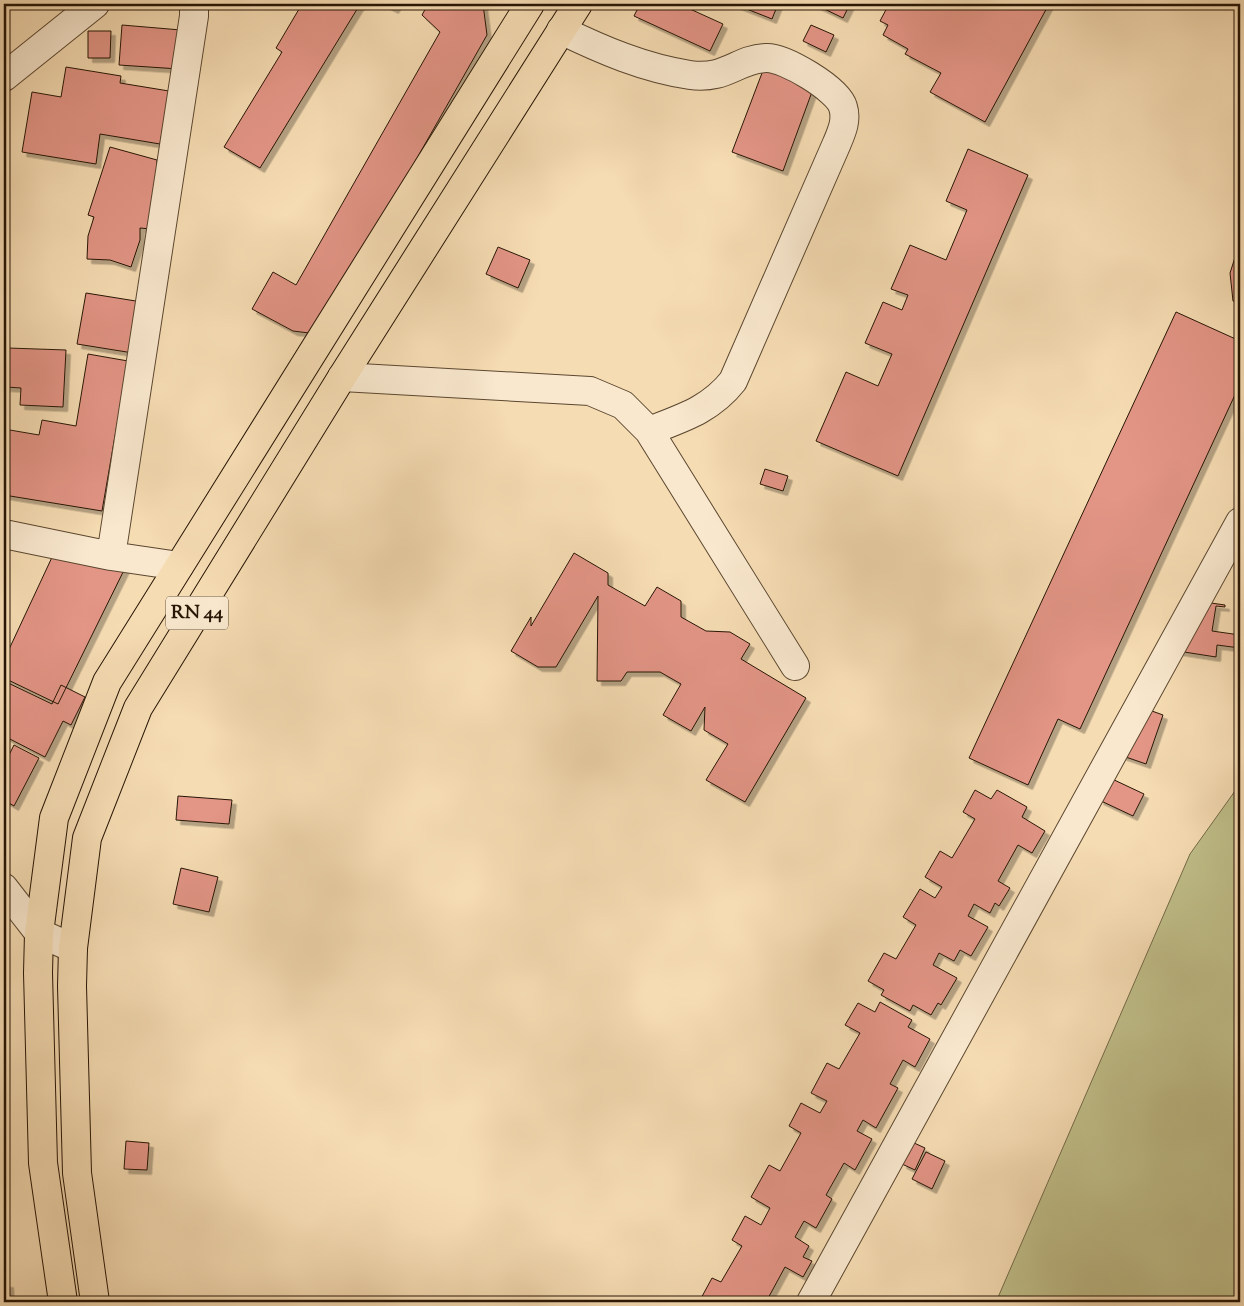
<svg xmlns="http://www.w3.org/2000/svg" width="1244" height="1306" font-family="'Sorts Mill Goudy',serif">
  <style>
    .green { fill: #c0bf8a; stroke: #746a48 }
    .building { fill: #e39586; stroke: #271505; filter: url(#shadow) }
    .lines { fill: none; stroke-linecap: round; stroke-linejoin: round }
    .minor-casing { stroke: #5b4730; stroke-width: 30 }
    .primary-casing { stroke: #271505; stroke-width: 30 }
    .minor { stroke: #f9e8ce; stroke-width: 28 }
    .primary { stroke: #f6dcb3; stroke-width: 28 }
    .labels { text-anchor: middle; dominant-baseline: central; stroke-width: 4; stroke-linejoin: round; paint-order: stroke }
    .shield { fill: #f9e8ce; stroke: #665441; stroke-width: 1 }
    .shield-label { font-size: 19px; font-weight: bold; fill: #271505 }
  </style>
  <defs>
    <filter id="shadow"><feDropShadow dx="4.5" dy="4.5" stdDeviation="0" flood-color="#0004"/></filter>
  </defs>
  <rect width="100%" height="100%" fill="#f6dcb3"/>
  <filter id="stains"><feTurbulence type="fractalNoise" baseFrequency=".004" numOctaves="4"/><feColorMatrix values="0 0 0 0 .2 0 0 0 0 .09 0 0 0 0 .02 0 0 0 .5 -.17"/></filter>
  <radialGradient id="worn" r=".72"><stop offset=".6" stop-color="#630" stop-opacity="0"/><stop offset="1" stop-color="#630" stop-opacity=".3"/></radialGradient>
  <path class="green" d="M1240,784V1302H996L1190,854Z"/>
  <path class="building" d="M302,4H362L359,6L260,168L224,147L282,52L276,48Z
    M384,4H397L394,9Z
    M428,4H483L487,35L317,334L293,331L252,309L273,272L296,285L440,32L422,15Z
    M640,4H679L723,24L710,51L634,16Z
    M734,4H778L772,19Z
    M814,4H850L843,18Z
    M889,4H1049L985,122L930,92L941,73L905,54L908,49L883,35L888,25L880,21Z
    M122,25L181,30L179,69L119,65Z
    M811,25L834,35L826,52L803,41Z
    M88,31H111L110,58H88Z
    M770,52L820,70L783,171L732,152Z
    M66,67L121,76L120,83L169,91L160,144L100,134L96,164L22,152L32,92L61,97Z
    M110,147L157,160L154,222L151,229L140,228V240L131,267L110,260L87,259L88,236L94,217L88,215Z
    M968,149L1028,175L898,476L816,441L846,372L878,386L892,354L865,343L883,302L902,310L908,295L891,289L910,245L946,260L967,210L946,201Z
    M1240,242V304L1233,301L1230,273Z
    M498,247L530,260L518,288L486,274Z
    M86,293L142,302L133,353L77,344Z
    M1176,312L1240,341V367L1237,374L1240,375V384L1080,729L1058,719L1028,785L969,758Z
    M8,348L66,350L63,407L20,405L21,388L6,387Z
    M88,354L128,361L102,511L4,495V429L39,435L42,420L76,426Z
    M765,469L788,476L783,491L760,484Z
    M61,538L130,558L58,704L4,678V660Z
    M574,553L608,573V585L645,606L657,587L681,601V617L706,631L730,632L750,644L741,659L806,698L745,802L706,780L728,744L704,730L705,707L691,731L663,715L681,684L660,672H627L621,681H597L598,596L556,667H538L511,651L531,617V626Z
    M1183,599L1225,605V607L1216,606L1212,631L1240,635V648L1217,645L1216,657L1165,649Z
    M4,681L52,704L61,685L85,697L71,725L63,721L45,757L4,736Z
    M1138,706L1163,715L1146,764L1120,755Z
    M14,745L39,758L14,806L4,800V765Z
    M1110,778L1144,794L1133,816L1099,800Z
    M975,790L991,799L997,790L1027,807L1022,817L1045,831L1032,853L1018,845L998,881L1010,888L999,906L995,903L990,913L974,904L968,916L988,927L971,956L960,950L954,961L939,953L933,965L957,978L941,1005L938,1003L931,1015L913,1005L910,1011L881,995L884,990L868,981L884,953L896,959L916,925L903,917L920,889L935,898L942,887L925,877L940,851L952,858L975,819L963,812Z
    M178,796L232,800L229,824L176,820Z
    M181,868L218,877L209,912L173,904Z
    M880,1002L912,1020L908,1027L930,1039L915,1067L903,1060L890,1084L898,1088L876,1128L863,1120L857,1131L872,1139L855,1170L844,1163L826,1195L832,1199L816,1228L804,1221L795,1237L809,1246L803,1257L812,1261L803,1277L785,1267L766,1302H699L712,1278L721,1282L742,1246L732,1240L745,1216L761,1225L770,1208L751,1197L769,1165L780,1171L801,1133L789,1126L801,1103L820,1113L827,1101L811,1093L827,1063L839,1069L860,1033L845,1025L858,1003L875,1012Z
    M126,1141L149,1143L147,1170L124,1169Z
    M912,1142L925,1148L915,1170L902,1164Z
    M926,1152L945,1161L932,1189L912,1179Z
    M4,1283H9L10,1302H4Z"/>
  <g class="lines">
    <g class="minor-casing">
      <path id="minor" d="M561,30C602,50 644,68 690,75C727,80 737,59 766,58C784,57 838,89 843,107C847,120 842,131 837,143L733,381C710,410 682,418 649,431
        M4,77L95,4
        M342,377L590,391L623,405L649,431L795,666
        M4,534L111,556L179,566
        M111,556L194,16V4
        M4,888L39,933L73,948
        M811,1302L1240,522"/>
    </g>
    <g class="primary-casing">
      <path id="primary" d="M63,1302L43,1163L38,973L39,933L54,818L107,682L530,4
        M95,1302L77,1173L72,986L73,948L87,838L138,708L342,377L578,4"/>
    </g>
    <use href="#minor" class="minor"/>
    <use href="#primary" class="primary"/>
  </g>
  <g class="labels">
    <rect class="shield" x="166" y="596.5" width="62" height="33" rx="4"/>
    <g class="shield-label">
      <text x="197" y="613">RN 44</text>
    </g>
  </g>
  <rect width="1244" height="1306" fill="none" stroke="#f6dcb3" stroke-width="20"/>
  <rect x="5" y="5" width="1234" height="1296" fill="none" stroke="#271505" stroke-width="2.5"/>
  <rect x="10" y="10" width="1224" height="1286" fill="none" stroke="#271505"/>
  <rect width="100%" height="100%" filter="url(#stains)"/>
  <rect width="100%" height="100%" fill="url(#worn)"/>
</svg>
